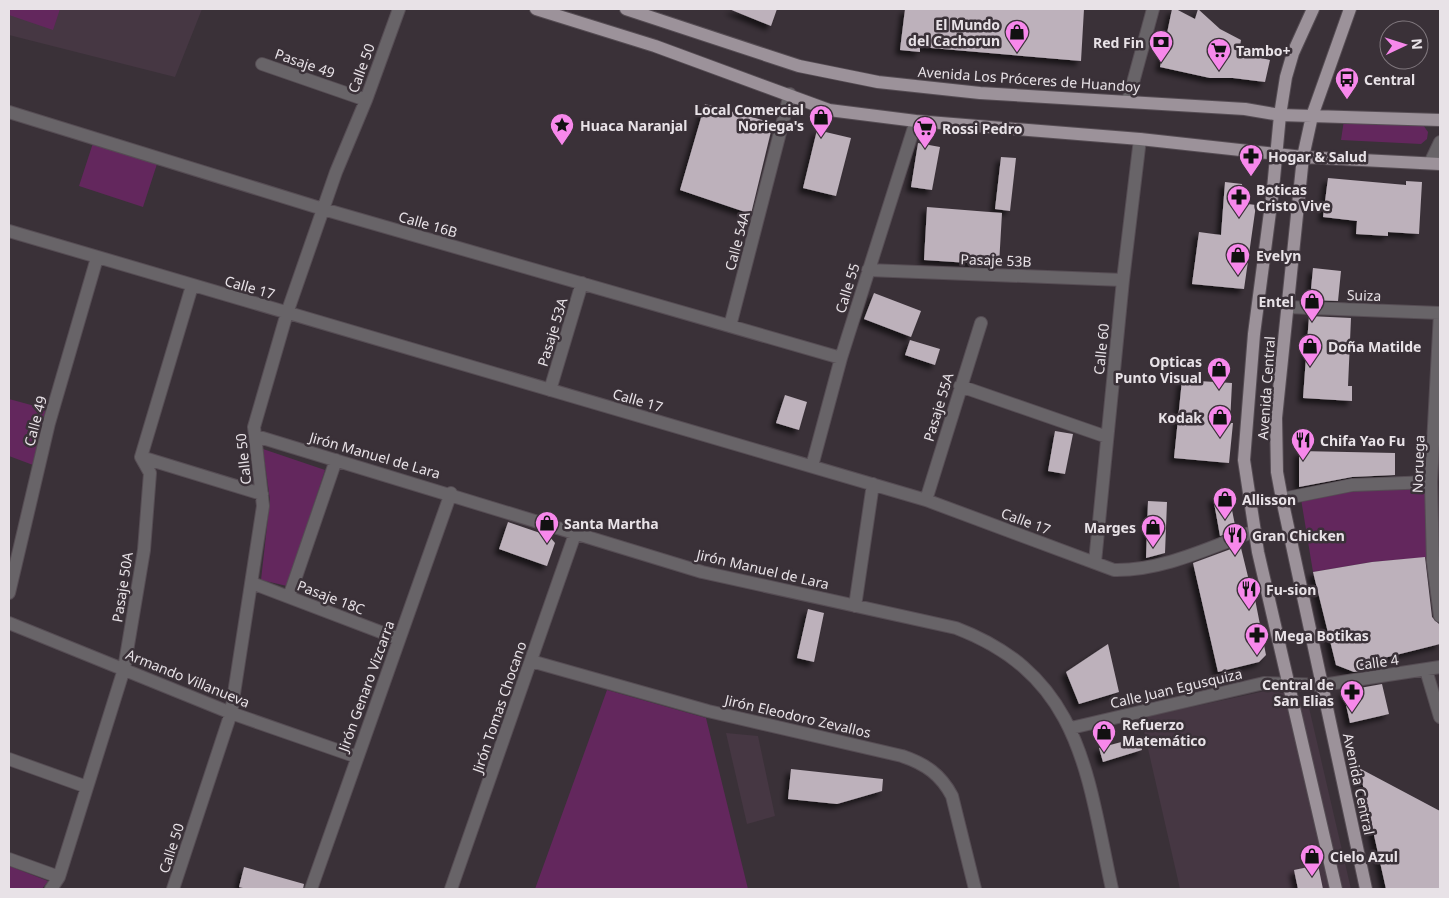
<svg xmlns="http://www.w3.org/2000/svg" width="1449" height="898" font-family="'Noto Sans',sans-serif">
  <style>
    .built { fill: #463743 }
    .green { fill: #63275d }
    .building { fill: #bdb1bb; filter: url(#shadow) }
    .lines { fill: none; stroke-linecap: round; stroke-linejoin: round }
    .minor-casing { stroke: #564d54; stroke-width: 14 }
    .major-casing { stroke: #564d54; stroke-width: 14 }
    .minor { stroke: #686468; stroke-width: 12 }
    .major { stroke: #9c929a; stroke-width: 12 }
    .labels { text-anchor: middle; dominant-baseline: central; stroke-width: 5; stroke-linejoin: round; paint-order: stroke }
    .poi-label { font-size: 14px; font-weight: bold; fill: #e8e2e7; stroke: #3a3138; text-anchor: start }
    .street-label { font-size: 14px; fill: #e8e2e7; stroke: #3a3138 }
  </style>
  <defs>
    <filter id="shadow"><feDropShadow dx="-4.5" dy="4.5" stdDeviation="2.5" flood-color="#0009"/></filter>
  </defs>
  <rect width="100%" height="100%" fill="#3a3138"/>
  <path class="built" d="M9,9H202L175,77L9,35Z
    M1270,690L1307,699L1351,889H1180L1141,718Z
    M726,733L758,736L775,816L747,824Z"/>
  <path class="green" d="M10,9H60L53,30L9,15Z
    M1344,120L1421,122L1428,132L1427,139L1421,144L1341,140Z
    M93,143L157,164L143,207L79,186Z
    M9,399L46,409L33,465L9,456Z
    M263,449L325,470L287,586L261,580L270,500Z
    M1427,487L1432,557L1372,562L1313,572L1301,499L1367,489Z
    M607,690L706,718L748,889H535Z
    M9,866L48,881L42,889H9Z"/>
  <path class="building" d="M729,9H777L771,26Z
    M905,9H1084L1081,61L920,47V52L900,50Z
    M1172,9H1176L1195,19L1198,9L1220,29L1241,40L1239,53L1270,60L1265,82L1233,78H1210L1160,67Z
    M705,104L773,123L751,214L680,190Z
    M817,130L851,138L836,196L803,188Z
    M918,143L940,147L932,190L911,187Z
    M1001,157L1016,158L1010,211L995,209Z
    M1328,178L1406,185V181L1422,182L1419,234L1388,232V236L1356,234L1357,221L1323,217Z
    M1225,182L1242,184L1240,203L1256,205L1244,289L1192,284L1199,232L1221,235Z
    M927,207L1002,213L999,265L924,260Z
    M1313,268L1341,271L1338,301L1310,300Z
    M874,293L921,311L911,337L864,319Z
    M1309,316L1351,318L1348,386H1352V401L1303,398Z
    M910,340L940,349L935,365L905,355Z
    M1182,380L1232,383L1230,423H1233L1229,463L1174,458Z
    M785,395L807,402L799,430L776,423Z
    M1055,431L1073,434L1065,474L1048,471Z
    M1299,451L1395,453V475L1352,477L1299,487Z
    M1229,495L1236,530L1220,536L1213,497Z
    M1148,501L1167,502L1165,553L1146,558Z
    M508,522L549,536L555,543L547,566L499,549Z
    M1239,546L1241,548L1251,589H1253L1266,655L1259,662L1218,672L1193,563Z
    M1425,557L1432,617L1439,624L1440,644L1376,660L1378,668L1354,672L1336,665L1313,572L1372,562Z
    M808,609L824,613L814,662L797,658Z
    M1108,644L1119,692L1079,704L1066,672Z
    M1382,684L1389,714L1350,723L1343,691Z
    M1140,737L1142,750L1103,762L1099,748Z
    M1359,768L1440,811V889H1386Z
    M791,769L883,779L882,791L837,804L788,799Z
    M1318,865L1323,889H1298L1294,870Z
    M244,867L304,884L303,889H247L239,887Z"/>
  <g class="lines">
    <g class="minor-casing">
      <path id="minor" d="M262,64L366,100
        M1128,101L1153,9
        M9,112L323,209L841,358
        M1430,163L1440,142
        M9,231L926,500L1114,570C1163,571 1210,547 1255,531
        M868,270L1123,280
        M1287,307L1440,313
        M1440,313L1431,482L1433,562L1440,616
        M730,326L790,94
        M960,386L1107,437
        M550,390L582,283
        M256,436L702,572L956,628C1082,676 1087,775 1112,889
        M141,457L262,494
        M812,466L841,358L916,121
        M1282,499L1352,485L1431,482
        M926,500L981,323
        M1095,562L1123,280L1140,139
        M252,583L399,639
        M9,593L49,423L97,258
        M289,597L336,460
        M855,606L873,484
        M9,623L231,713L357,757
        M531,661L708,711L902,756C926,764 941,775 952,796L975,889
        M1426,670L1440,717
        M1071,728L1264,683L1322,685L1440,667
        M9,759L87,787
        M9,859L59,877
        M51,889L59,877L124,669L144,550L150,473L141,457L192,286
        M173,889L231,713L263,506L254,427L287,313L336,172L366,100L399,9
        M311,889L451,493
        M451,889L575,534"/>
    </g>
    <g class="major-casing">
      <path id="major" d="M536,9L655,46L829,110L916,121L1140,139L1303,157L1440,164
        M626,9L799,66L878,82L980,93L1245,109L1280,115L1440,120
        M1313,9L1293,53L1286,77L1280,115L1273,189L1254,334L1244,460L1258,552L1336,889
        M1350,9L1312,116L1303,157L1276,418L1277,472L1282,499L1366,889"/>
    </g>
    <use href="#minor" class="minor"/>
    <use href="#major" class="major"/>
  </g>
  <defs>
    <g id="shop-pin" transform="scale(1.25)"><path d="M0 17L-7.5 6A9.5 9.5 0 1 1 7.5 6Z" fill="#f788eb" stroke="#3a3138"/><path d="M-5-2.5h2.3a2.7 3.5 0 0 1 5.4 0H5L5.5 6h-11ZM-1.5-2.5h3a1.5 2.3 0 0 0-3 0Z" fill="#111"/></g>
    <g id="bank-pin" transform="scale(1.25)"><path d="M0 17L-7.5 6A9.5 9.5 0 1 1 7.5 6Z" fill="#f788eb" stroke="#3a3138"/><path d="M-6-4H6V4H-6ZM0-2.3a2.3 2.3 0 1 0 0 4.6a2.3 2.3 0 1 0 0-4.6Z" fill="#111"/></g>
    <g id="supermarket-pin" transform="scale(1.25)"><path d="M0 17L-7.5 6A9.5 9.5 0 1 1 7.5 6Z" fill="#f788eb" stroke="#3a3138"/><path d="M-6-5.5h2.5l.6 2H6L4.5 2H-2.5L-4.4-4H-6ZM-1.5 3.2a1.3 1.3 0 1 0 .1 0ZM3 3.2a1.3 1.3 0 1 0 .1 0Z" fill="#111"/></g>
    <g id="bus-pin" transform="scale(1.25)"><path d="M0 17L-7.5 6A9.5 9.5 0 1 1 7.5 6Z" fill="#f788eb" stroke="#3a3138"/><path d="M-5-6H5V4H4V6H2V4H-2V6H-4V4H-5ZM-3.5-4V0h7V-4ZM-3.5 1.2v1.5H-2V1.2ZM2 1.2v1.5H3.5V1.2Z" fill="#111"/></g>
    <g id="sight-pin" transform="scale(1.25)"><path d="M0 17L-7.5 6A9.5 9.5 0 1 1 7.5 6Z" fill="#f788eb" stroke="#3a3138"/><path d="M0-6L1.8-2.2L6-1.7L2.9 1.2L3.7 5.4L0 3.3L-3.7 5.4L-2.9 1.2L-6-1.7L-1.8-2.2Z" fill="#111"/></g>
    <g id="pharmacy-pin" transform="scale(1.25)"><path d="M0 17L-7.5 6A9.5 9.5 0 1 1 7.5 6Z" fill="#f788eb" stroke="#3a3138"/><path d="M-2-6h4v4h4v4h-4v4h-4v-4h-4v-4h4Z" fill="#111"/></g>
    <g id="restaurant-pin" transform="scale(1.25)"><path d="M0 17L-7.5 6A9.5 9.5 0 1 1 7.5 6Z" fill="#f788eb" stroke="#3a3138"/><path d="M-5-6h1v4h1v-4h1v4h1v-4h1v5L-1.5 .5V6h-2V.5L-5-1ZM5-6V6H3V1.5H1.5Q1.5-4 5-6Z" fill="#111"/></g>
  </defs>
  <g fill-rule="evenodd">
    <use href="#shop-pin" x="1017" y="32"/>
    <use href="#bank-pin" x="1161" y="42"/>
    <use href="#supermarket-pin" x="1219" y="50"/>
    <use href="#bus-pin" x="1347" y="79"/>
    <use href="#shop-pin" x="821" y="117"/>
    <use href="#sight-pin" x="562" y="125"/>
    <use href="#supermarket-pin" x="925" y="128"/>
    <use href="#pharmacy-pin" x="1251" y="156"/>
    <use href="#pharmacy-pin" x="1239" y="197"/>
    <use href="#shop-pin" x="1238" y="255"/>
    <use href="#shop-pin" x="1312" y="301"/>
    <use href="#shop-pin" x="1310" y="346"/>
    <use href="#shop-pin" x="1219" y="369"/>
    <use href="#shop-pin" x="1220" y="417"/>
    <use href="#restaurant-pin" x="1303" y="440"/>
    <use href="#shop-pin" x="1225" y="499"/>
    <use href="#shop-pin" x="547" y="523"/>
    <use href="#shop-pin" x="1153" y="527"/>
    <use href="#restaurant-pin" x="1235" y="535"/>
    <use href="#restaurant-pin" x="1249" y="589"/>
    <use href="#pharmacy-pin" x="1257" y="635"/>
    <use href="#pharmacy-pin" x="1352" y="692"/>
    <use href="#shop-pin" x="1104" y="732"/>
    <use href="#shop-pin" x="1312" y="856"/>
  </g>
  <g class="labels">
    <g class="poi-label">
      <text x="1000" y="24" text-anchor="end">El Mundo<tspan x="1000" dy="16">del Cachorun</tspan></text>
      <text x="1144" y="42" text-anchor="end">Red Fin</text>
      <text x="1236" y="50">Tambo+</text>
      <text x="1364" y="79">Central</text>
      <text x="804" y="109" text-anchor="end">Local Comercial<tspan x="804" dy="16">Noriega's</tspan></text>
      <text x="580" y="125">Huaca Naranjal</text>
      <text x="942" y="128">Rossi Pedro</text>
      <text x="1268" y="156">Hogar &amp; Salud</text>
      <text x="1256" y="189">Boticas<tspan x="1256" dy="16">Cristo Vive</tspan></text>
      <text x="1256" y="255">Evelyn</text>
      <text x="1294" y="301" text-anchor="end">Entel</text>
      <text x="1328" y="346">Doña Matilde</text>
      <text x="1202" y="361" text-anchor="end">Opticas<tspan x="1202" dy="16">Punto Visual</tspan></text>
      <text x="1202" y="417" text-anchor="end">Kodak</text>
      <text x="1320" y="440">Chifa Yao Fu</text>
      <text x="1242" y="499">Allisson</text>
      <text x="564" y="523">Santa Martha</text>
      <text x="1136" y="527" text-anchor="end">Marges</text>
      <text x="1252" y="535">Gran Chicken</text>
      <text x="1266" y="589">Fu-sion</text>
      <text x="1274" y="635">Mega Botikas</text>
      <text x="1334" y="684" text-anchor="end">Central de<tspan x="1334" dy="16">San Elias</tspan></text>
      <text x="1122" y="724">Refuerzo<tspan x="1122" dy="16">Matemático</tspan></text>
      <text x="1330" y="856">Cielo Azul</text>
    </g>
    <g class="street-label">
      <text transform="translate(305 63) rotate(19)">Pasaje 49</text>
      <text transform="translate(361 68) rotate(-70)">Calle 50</text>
      <text transform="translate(1029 79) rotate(4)">Avenida Los Próceres de Huandoy</text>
      <text transform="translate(428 224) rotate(16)">Calle 16B</text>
      <text transform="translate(737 241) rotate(-75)">Calle 54A</text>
      <text transform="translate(996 260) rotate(2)">Pasaje 53B</text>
      <text transform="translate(250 287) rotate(16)">Calle 17</text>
      <text transform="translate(847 288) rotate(-73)">Calle 55</text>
      <text transform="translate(1364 295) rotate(2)">Suiza</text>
      <text transform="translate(552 332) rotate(-73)">Pasaje 53A</text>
      <text transform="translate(1101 349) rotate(-84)">Calle 60</text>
      <text transform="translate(1266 388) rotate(-86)">Avenida Central</text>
      <text transform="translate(638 400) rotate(16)">Calle 17</text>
      <text transform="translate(938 407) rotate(-73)">Pasaje 55A</text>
      <text transform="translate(35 421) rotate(-75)">Calle 49</text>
      <text transform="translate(375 455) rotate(16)">Jirón Manuel de Lara</text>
      <text transform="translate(243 459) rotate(-96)">Calle 50</text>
      <text transform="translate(1418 464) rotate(-88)">Noruega</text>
      <text transform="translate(1026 521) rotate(20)">Calle 17</text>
      <text transform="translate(763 569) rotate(13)">Jirón Manuel de Lara</text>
      <text transform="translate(122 587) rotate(-81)">Pasaje 50A</text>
      <text transform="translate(331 597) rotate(21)">Pasaje 18C</text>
      <text transform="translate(1377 662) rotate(-8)">Calle 4</text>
      <text transform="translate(188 678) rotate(22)">Armando Villanueva</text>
      <text transform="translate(366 686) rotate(-70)">Jirón Genaro Vizcarra</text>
      <text transform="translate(1176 688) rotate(-13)">Calle Juan Egusquiza</text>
      <text transform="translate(499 707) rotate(-71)">Jirón Tomas Chocano</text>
      <text transform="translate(798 716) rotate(13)">Jirón Eleodoro Zevallos</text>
      <text transform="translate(1359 784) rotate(78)">Avenida Central</text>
      <text transform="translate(171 848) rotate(-72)">Calle 50</text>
    </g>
  </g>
  <rect width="1449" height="898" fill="none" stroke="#e8e2e7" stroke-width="20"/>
  <g transform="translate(1404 45) rotate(86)"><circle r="24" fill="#3a3138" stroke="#80787e"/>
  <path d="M0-4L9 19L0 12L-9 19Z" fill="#f788eb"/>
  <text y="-8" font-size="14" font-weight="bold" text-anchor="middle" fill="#e8e2e7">N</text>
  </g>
</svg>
